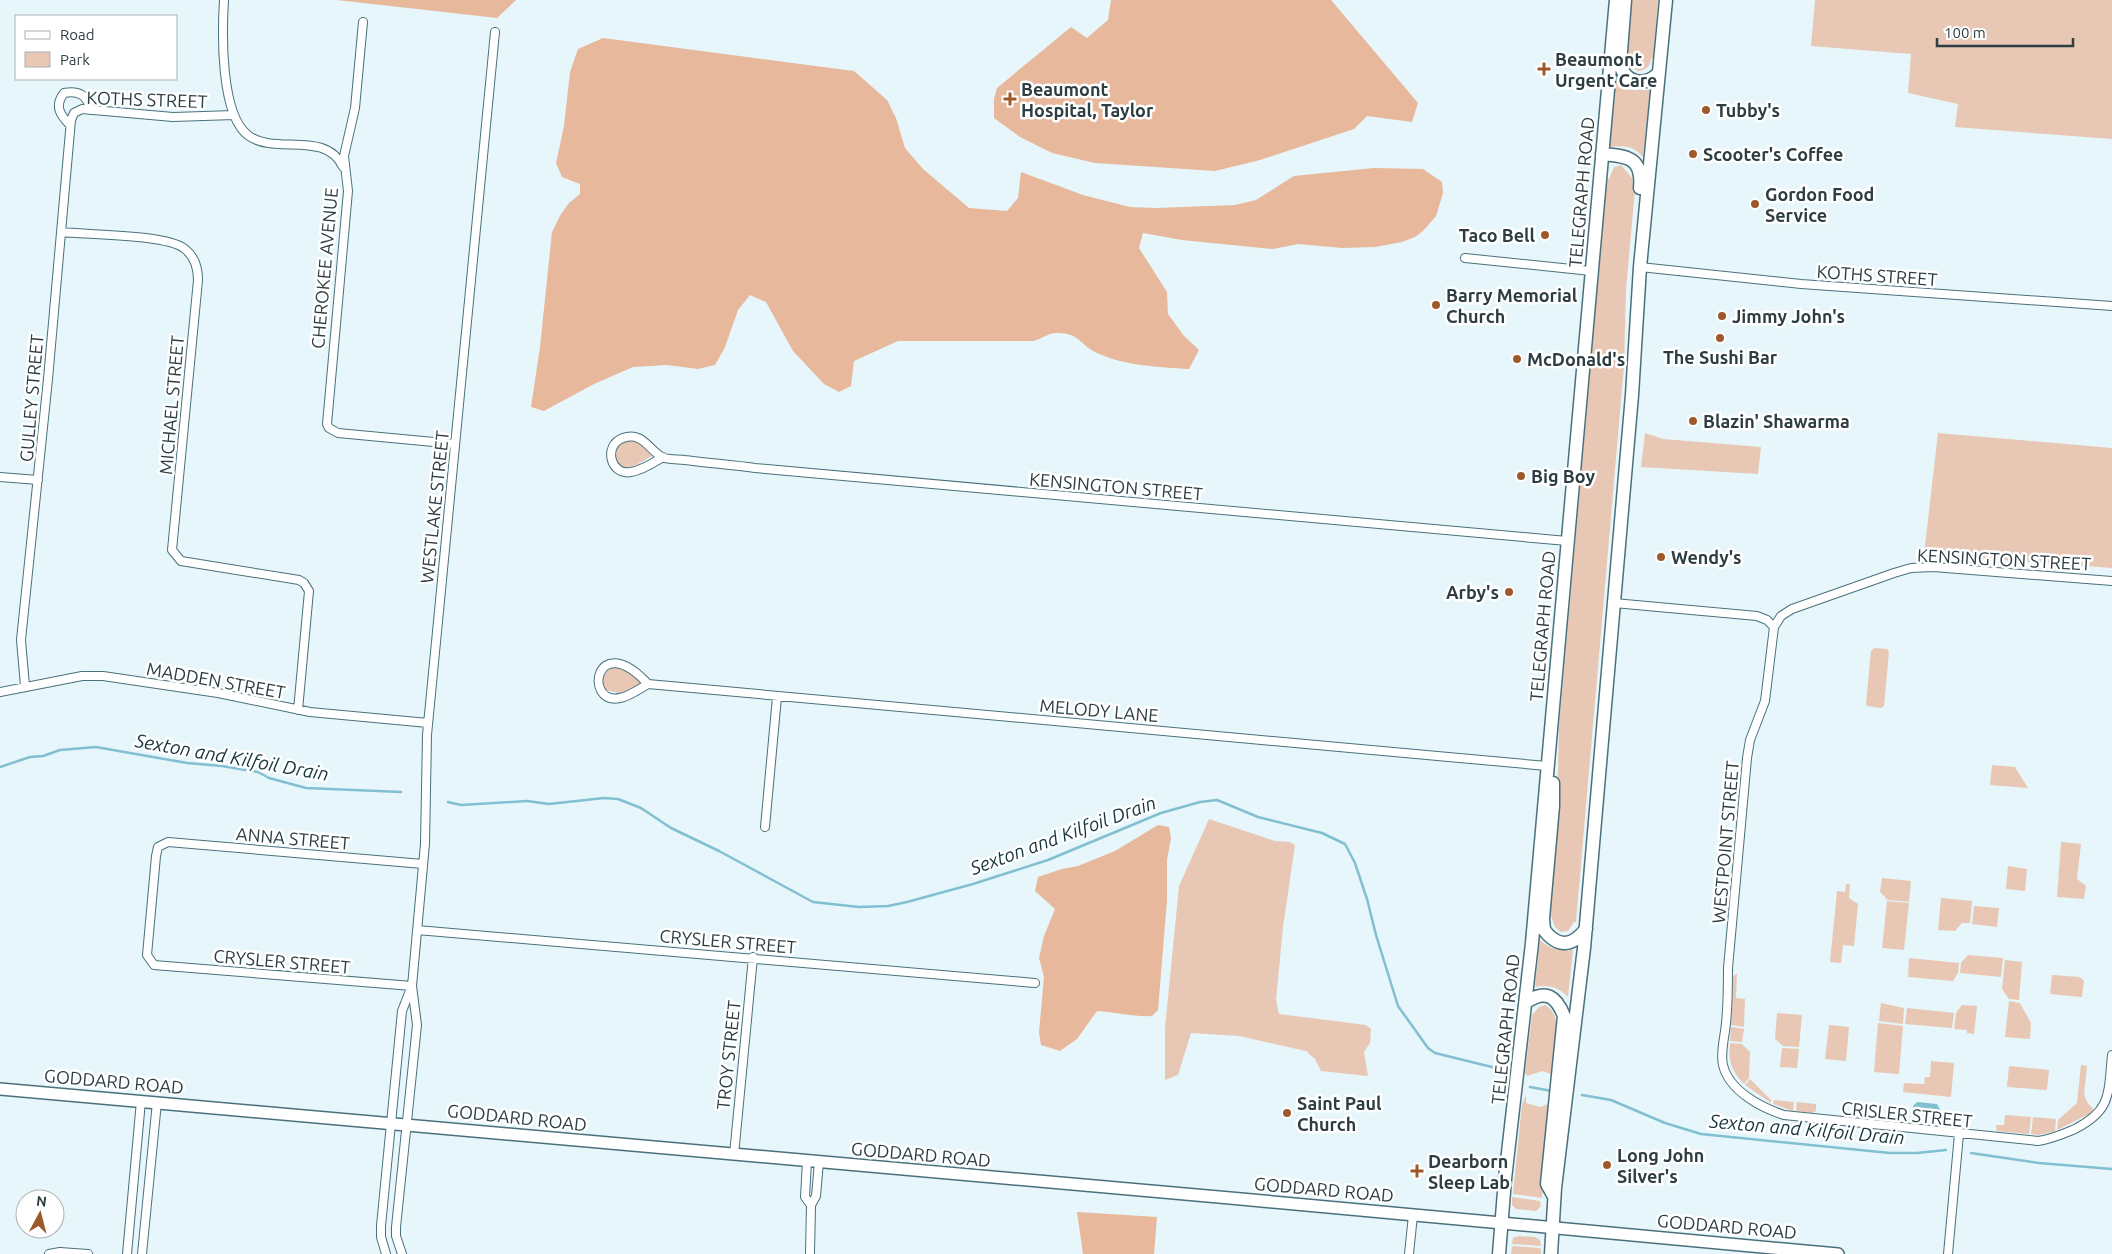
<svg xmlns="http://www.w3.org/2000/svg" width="2112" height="1254" font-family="Ubuntu,sans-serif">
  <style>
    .green { fill: #e8c8b4 }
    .forest { fill: #e7b89b }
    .water { fill: #82bfd1 }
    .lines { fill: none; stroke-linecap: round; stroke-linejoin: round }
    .stream { stroke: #82bfd1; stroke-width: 2.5 }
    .street-casing { stroke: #4a707b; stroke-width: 10 }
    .secondary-casing { stroke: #4a707b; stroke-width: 14 }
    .primary-casing { stroke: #4a707b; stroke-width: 15 }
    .street { stroke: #fff; stroke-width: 8 }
    .secondary { stroke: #fff; stroke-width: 11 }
    .primary { stroke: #fff; stroke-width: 12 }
    .poi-dot { fill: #9d592a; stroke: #fff; stroke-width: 2 }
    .labels { text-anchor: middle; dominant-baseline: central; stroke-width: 5; stroke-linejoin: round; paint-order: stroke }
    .poi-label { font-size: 18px; font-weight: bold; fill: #2d3d42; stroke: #fff; text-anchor: start }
    .street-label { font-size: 18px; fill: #2d3d42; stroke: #fff }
    .water-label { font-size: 19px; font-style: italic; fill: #15343c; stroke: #fff }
  </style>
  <rect width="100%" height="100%" fill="#e6f6fb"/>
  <path class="green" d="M1629,0H1658L1653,58L1651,59C1650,67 1645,71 1637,71C1620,55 1628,22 1629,0Z
    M1815,0H2112V139L1955,127L1958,104L1908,93L1911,54L1811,46Z
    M1616,81L1629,90H1650L1643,157C1634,146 1624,145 1610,147Z
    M1621,165L1632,178L1634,190H1635L1626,289L1624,366L1576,922H1574L1568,931L1561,932L1555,927L1550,913L1557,805L1559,727L1607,179H1609L1614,167Z
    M1645,433L1663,439L1761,447L1758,474L1641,467Z
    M1938,433L2112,448V568L1924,554Z
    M630,439L638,442L652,456L636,465L626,468L617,463L615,450L619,443Z
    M1874,648L1887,649L1889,652L1884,706L1881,708L1867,706L1866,704L1871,651Z
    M613,667C624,666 633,676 641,682L640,685L619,693L606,690C598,681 604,673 613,667Z
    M1992,765L2015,767L2028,788L1990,785Z
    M1209,819L1275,841L1290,842L1295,845L1283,927L1276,1000L1279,1014L1366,1025L1371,1029L1370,1043L1364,1052L1368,1076L1321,1071L1315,1059L1306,1051L1239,1036L1191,1033L1178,1075L1165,1080V1028L1179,886Z
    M2061,842L2081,844L2077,879L2086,886L2084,899L2057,897Z
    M2008,866L2027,869L2025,891L2006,889Z
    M1882,878L1911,881L1909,902L1888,900L1880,892Z
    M1846,884H1850L1849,898L1858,904L1854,946L1843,945L1841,963L1830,962L1837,891L1845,892Z
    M1941,898L1972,901L1970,923H1962L1955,931L1938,930Z
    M1887,901L1909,903L1904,950L1882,948Z
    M1974,906L1999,908L1997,927L1972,924Z
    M1540,940C1551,950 1559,951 1573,950L1568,997C1559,987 1548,984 1535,987Z
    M1968,955L2003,958L2001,977L1960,973L1961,963Z
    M1909,958L1959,963L1958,973L1953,981L1908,977Z
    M2005,960L2022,962L2019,1000L2009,999L2002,989Z
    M1737,974L1736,998L1745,999L1744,1027L1731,1025L1733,976Z
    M2052,975L2080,977L2084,981L2082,997L2050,994Z
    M2009,1001L2020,1003L2031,1023L2030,1039L2005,1037Z
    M1881,1003L1904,1008L1903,1024L1879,1021Z
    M1545,1005C1566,1015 1554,1059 1552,1079L1551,1074L1542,1071L1527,1076L1525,1073L1532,1015L1539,1007Z
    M1962,1005L1977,1006L1974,1034L1967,1033V1030L1954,1029L1956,1013Z
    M1907,1008L1954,1013L1952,1028L1905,1024Z
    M1777,1013L1802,1015L1799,1047L1783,1046L1775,1039Z
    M1878,1023L1903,1026L1899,1074L1874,1072Z
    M1829,1025L1849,1027L1846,1061L1825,1059Z
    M1731,1027L1744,1029L1742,1042L1730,1041Z
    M1730,1043L1742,1044L1750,1052L1749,1078L1744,1084C1731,1071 1728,1060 1730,1043Z
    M1782,1048L1799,1049L1797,1068L1780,1067Z
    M1931,1061L1954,1063L1951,1097L1903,1092L1904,1083L1924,1084L1925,1077H1930Z
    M2081,1065L2087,1066L2084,1094L2087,1102L2095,1111L2057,1130L2058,1120L2077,1103Z
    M2009,1066L2049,1070L2047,1090L2007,1087Z
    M1750,1079L1771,1100V1103L1745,1085Z
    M1526,1095V1103L1540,1107L1551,1103L1542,1198L1513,1194L1522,1104Z
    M1774,1100L1794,1102L1793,1111L1773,1104Z
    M1797,1102L1816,1104V1111L1812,1113L1796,1111Z
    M2005,1115L2031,1117L2029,1134L1997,1131L1996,1125H2004Z
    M2033,1117L2056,1119L2055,1131L2039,1135L2031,1134Z
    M1512,1197L1540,1201L1541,1206L1536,1211L1516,1209L1512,1205Z
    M1518,1236L1535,1237L1540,1240L1541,1246L1512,1244L1513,1238Z
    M1514,1246L1539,1248L1541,1249V1254H1511L1512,1247Z"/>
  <path class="forest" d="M337,0H516L497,18Z
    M1111,0H1331L1418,103L1412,122L1367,116L1354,129L1260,160L1215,171L1095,163L1052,153L1020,137L994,118V99L997,88L1071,27L1087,38L1108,20Z
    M603,38L854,71L887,100L896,118L905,148L923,169L969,208L1007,211L1018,198L1021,172L1083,195L1130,207L1156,208L1235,205L1256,200L1294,176L1374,168L1423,169L1442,182L1443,193L1436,216L1424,230L1415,237L1402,242L1375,247L1342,248L1298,244L1273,249L1182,240L1143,233L1139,248L1167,292L1168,314L1184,336L1199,350L1189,369C1159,367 1125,366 1097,353C1080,345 1079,332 1056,333C1049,333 1041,339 1034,341H898L854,361L851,386L839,392L824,384L793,351L766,302L750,295L738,310L725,347L715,365L698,369L667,365L633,367L594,384L544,411L531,407L540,347L552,232L561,214L569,203L580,194V184L562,177L556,163L564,126L570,72L578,49Z
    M1158,825L1169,827L1171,838L1167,860V900L1158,1010L1152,1016C1134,1017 1115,1012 1097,1011L1077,1039L1060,1051L1041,1045L1039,1032L1044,977L1039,958L1044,936L1055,909L1035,891L1038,877L1062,869L1078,866L1115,851Z
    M1077,1212L1157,1217L1154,1254H1083Z"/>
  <path class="water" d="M1917,1102L1937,1104L1941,1111L1937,1114L1916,1112L1913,1109V1106Z"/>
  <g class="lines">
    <path class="stream" d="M0,767L30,757L43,756L60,750L96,747L187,763L222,766L258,772L269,778L306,788L401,792
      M448,802L461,805L527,801L549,804L604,798L618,799L641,808L671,828L719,851L813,902L859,907L888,906L907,902L973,884L1048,860L1161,813L1200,802L1217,800L1258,817L1322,833L1345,844L1355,863L1367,899L1376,935L1398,1006L1428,1048L1435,1053L1504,1070
      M1530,1087L1552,1091
      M1582,1095L1611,1100L1665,1123L1701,1134L1890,1153H1917L1946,1150
      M1971,1153L2039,1163L2112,1169"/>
    <g class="street-casing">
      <path id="street" d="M224,0C222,32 220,116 249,136C276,155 326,130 343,167
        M363,22L355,108L344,156L348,191L327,424L329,428L338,433L455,444
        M70,125C60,115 54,106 64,93C78,90 88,95 90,110
        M61,232C87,235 167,234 185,249C195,257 198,267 198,280L172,550L181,561L299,580L304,583L309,591L298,710
        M1465,258L1591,271
        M1640,267L1801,284L2112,306
        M663,457C653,463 643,470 631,472C610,476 603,445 623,438C642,431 649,450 662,457C668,460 679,459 685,460C709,463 732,465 755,468L1567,541
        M0,477L38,480
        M2112,581L1933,567L1911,568L1894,573L1792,609L1781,616L1774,627L1765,701L1750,740L1747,758L1728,968C1728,987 1728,1004 1726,1023C1725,1036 1720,1052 1723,1065C1729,1091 1762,1108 1784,1115L2038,1141C2052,1139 2063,1134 2075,1129C2112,1110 2108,1094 2112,1055
        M1614,603L1757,616L1767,620L1774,627
        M648,684C639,689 630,696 620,698C583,706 595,627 648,684L1547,766
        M25,686L21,640L48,379L71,120L74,113L82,109L173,117L234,115
        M0,692L82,676H103L218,693L310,712L428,723
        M765,827L777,697
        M417,930L1035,983
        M412,986L154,965L147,955L156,856L158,847L168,842L423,864
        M734,1155L753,957
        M807,1161L805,1197L811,1205
        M49,1254L60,1252L88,1254
        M127,1254L141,1101
        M142,1254L157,1102
        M386,1254L381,1237V1226L402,1011L411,988
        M402,1254L396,1236V1227L417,1025L412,986L425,844L427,735L495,32
        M810,1254L811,1205L816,1196L819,1162
        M1409,1254L1413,1215
        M1948,1254L1959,1134"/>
    </g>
    <g class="secondary-casing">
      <path id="secondary" d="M0,1089L1230,1198L1838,1254"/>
    </g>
    <g class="primary-casing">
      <path id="primary" d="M1625,0L1620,64C1625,83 1644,87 1658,74
        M1602,154C1628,156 1643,158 1640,188
        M1553,783V806L1543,918L1544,930C1558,948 1572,947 1586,929
        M1526,1002C1546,989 1556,996 1564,1016L1547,1184L1553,1195
        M1499,1254L1505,1179L1532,943L1616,0
        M1551,1254L1555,1188L1584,948L1632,395L1640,267L1666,0"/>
    </g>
    <use href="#street" class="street"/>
    <use href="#secondary" class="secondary"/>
    <use href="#primary" class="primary"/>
  </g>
  <g class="poi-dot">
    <path d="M1541.5 61.5h5v5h5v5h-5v5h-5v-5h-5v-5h5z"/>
    <path d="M1007.5 91.5h5v5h5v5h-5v5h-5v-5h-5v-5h5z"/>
    <circle cx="1706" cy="110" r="5"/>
    <circle cx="1693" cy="154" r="5"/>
    <circle cx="1755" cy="204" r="5"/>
    <circle cx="1545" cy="235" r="5"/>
    <circle cx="1436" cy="305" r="5"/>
    <circle cx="1722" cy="316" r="5"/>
    <circle cx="1720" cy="338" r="5"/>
    <circle cx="1517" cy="359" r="5"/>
    <circle cx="1693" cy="421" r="5"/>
    <circle cx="1521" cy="476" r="5"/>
    <circle cx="1661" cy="557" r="5"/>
    <circle cx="1509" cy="592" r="5"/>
    <circle cx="1287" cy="1113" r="5"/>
    <circle cx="1607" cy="1165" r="5"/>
    <path d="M1414.5 1163.5h5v5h5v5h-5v5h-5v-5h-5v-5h5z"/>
  </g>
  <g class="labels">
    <g class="poi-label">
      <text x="1555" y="59">Beaumont<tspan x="1555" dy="21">Urgent Care</tspan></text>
      <text x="1021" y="89">Beaumont<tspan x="1021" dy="21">Hospital, Taylor</tspan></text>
      <text x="1716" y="110">Tubby's</text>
      <text x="1703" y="154">Scooter's Coffee</text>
      <text x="1765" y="194">Gordon Food<tspan x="1765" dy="21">Service</tspan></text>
      <text x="1535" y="235" text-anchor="end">Taco Bell</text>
      <text x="1446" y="295">Barry Memorial<tspan x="1446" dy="21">Church</tspan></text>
      <text x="1732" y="316">Jimmy John's</text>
      <text x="1720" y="357" text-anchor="middle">The Sushi Bar</text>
      <text x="1527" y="359">McDonald's</text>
      <text x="1703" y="421">Blazin' Shawarma</text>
      <text x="1531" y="476">Big Boy</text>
      <text x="1671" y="557">Wendy's</text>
      <text x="1499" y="592" text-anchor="end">Arby's</text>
      <text x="1297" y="1103">Saint Paul<tspan x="1297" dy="21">Church</tspan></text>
      <text x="1617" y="1155">Long John<tspan x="1617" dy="21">Silver's</tspan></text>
      <text x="1428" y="1161">Dearborn<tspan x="1428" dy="21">Sleep Lab</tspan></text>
    </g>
    <g class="street-label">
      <text transform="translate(147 99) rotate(2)">KOTHS STREET</text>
      <text transform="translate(1581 192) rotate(-85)">TELEGRAPH ROAD</text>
      <text transform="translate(324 268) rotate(-85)">CHEROKEE AVENUE</text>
      <text transform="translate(1877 275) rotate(4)">KOTHS STREET</text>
      <text transform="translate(31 398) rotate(-85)">GULLEY STREET</text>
      <text transform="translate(171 405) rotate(-85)">MICHAEL STREET</text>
      <text transform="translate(1116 486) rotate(5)">KENSINGTON STREET</text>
      <text transform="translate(434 507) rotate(-84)">WESTLAKE STREET</text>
      <text transform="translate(2004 559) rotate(3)">KENSINGTON STREET</text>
      <text transform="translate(1542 626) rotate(-85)">TELEGRAPH ROAD</text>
      <text transform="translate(216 680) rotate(10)">MADDEN STREET</text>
      <text transform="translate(1099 710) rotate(5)">MELODY LANE</text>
      <text transform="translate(293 838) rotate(5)">ANNA STREET</text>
      <text transform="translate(1725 842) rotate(-85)">WESTPOINT STREET</text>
      <text transform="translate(728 941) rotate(5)">CRYSLER STREET</text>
      <text transform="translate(282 961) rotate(5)">CRYSLER STREET</text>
      <text transform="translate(1505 1029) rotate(-84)">TELEGRAPH ROAD</text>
      <text transform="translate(728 1055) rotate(-84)">TROY STREET</text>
      <text transform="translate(114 1081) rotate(5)">GODDARD ROAD</text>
      <text transform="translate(1907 1114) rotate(6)">CRISLER STREET</text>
      <text transform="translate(517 1117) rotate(6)">GODDARD ROAD</text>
      <text transform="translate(921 1154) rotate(5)">GODDARD ROAD</text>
      <text transform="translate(1324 1189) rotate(5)">GODDARD ROAD</text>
      <text transform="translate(1727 1226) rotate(5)">GODDARD ROAD</text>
    </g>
    <g class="water-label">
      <text transform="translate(232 757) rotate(10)">Sexton and Kilfoil Drain</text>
      <text transform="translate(1063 835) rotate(-20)">Sexton and Kilfoil Drain</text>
      <text transform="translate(1807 1129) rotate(5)">Sexton and Kilfoil Drain</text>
    </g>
  </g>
  <rect x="15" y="15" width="162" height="65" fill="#ffffff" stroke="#abb1b3"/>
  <rect x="25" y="31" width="25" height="8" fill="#ffffff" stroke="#abb1b3"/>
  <text x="60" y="40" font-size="15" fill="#2d3d42">Road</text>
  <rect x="25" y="52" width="25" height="15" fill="#e8c8b4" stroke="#abb1b3"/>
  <text x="60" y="65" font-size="15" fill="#2d3d42">Park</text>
  <g transform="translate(40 1214) rotate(7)"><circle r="24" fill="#ffffff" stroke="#abb1b3"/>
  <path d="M0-4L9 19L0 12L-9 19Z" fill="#9d592a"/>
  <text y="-8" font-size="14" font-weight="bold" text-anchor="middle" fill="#2d3d42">N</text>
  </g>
  <path d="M1937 38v8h136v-8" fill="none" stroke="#2d3d42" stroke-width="2.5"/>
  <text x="1944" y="38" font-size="15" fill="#2d3d42" stroke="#ffffff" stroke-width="4" paint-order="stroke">100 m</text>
</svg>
